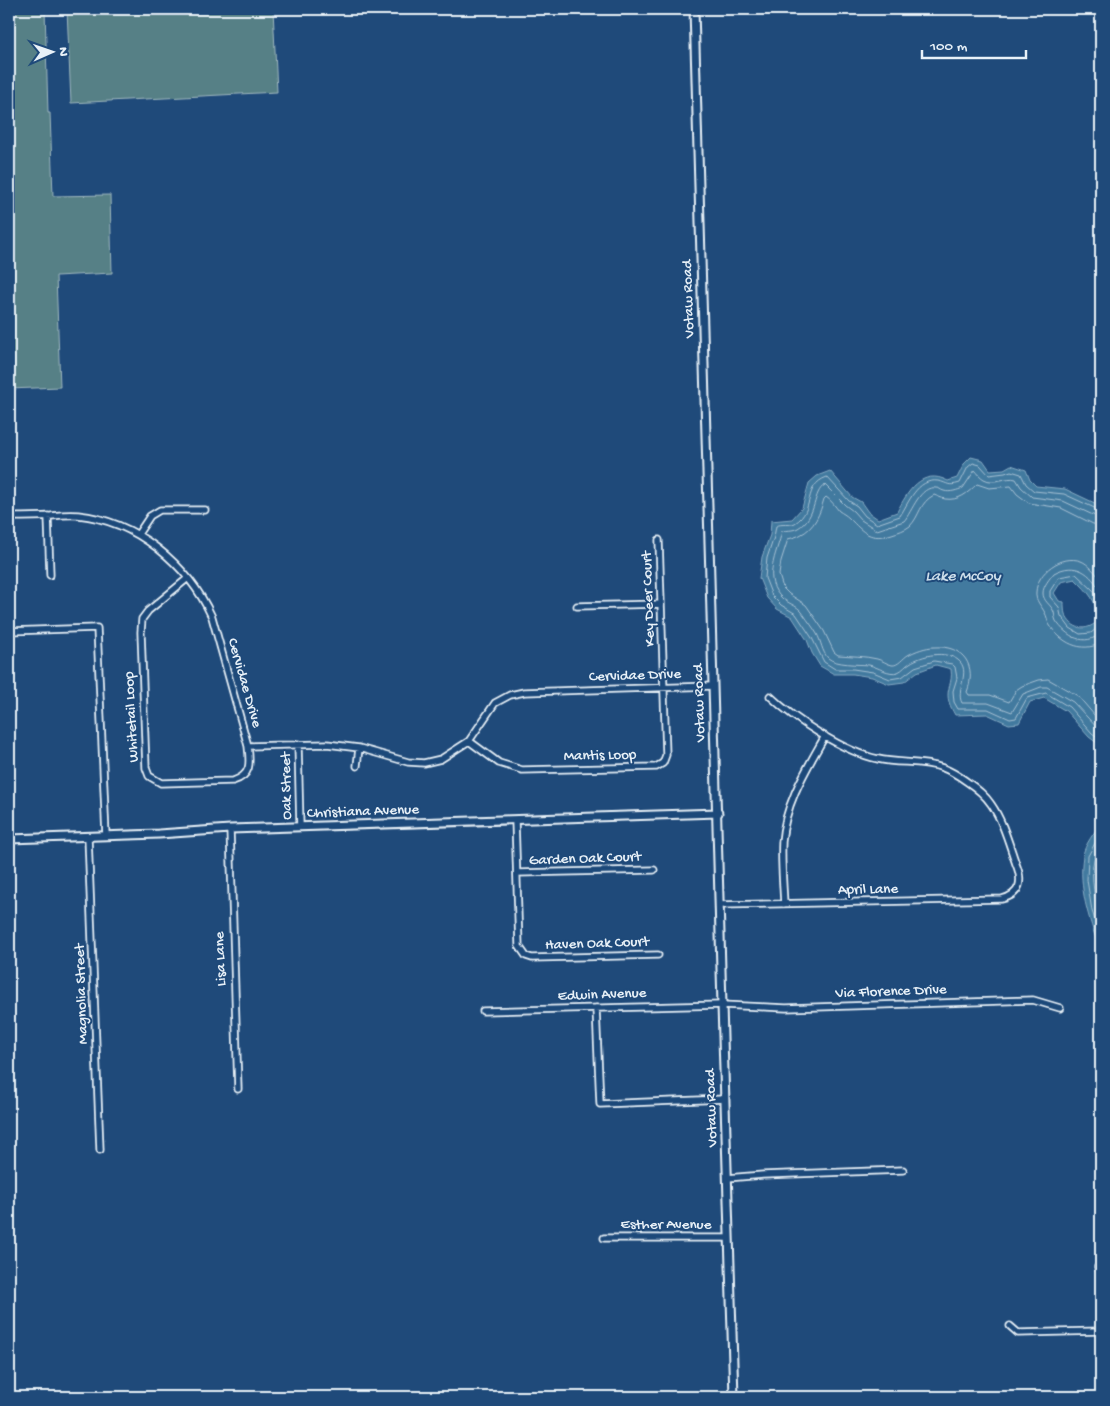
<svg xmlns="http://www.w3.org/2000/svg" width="1110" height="1406" font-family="'Gochi Hand',sans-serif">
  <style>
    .green { fill: #578086; stroke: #a0b8bf }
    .water { fill: #437a9f; stroke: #85aac3; fill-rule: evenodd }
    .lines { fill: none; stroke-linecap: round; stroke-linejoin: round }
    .shore { stroke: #a6c1d4; stroke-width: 1 }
    .minor-casing { stroke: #e8f1f8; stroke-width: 9 }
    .tertiary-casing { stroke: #e8f1f8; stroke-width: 11 }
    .minor { stroke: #1f4a7a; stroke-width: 5.5 }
    .tertiary { stroke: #1f4a7a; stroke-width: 7 }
    .labels { text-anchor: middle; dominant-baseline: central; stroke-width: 4; stroke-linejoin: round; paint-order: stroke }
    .street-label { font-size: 15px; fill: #e8f1f8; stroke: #1f4a7a }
    .water-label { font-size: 16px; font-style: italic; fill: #cfdfeb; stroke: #1f4a7a }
  </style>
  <rect width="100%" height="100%" fill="#1f4a7a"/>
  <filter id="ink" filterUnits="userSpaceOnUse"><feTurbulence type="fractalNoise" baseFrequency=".02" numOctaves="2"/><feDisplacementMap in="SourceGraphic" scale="10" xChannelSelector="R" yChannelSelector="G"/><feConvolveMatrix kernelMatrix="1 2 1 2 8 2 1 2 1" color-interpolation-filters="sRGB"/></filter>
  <g filter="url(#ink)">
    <path class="green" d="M9,9H45L48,113H50L53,196L110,195L112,273L56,276L60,387L9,389Z
      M67,9H273L277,92L71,103Z"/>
    <path class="water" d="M971,457L983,460L990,470L1004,469L1011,465L1026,470L1030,480L1036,486L1065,489L1101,506V746L1089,737L1066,711L1044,698L1030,702L1019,723L1009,724L987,714L955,715C950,706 946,698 949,688C951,680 952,677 951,669L936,665L917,672L904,682L889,684L872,677L853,674H834L820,666L812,653L807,640L792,617L777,609L767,598L759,578L762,557L770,535L771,521L792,519L802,508L809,483L817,476L830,471L852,497L861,502L868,512L878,519L897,512C907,492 922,467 948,481L957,478L964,464ZM1075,579C1089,593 1097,600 1098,621C1086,632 1072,630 1065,614C1064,611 1064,605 1064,602L1059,601L1054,593L1061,582Z
      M1101,823V950L1099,947C1089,919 1078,887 1083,856C1084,845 1095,832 1101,823Z"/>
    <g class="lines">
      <path class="shore" d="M1101,511L1064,494L1034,491L1026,484L1021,474L1011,471L1005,473L989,475L980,465L973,463L968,467L960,483C947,487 949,483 938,481C917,478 908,504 900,516L877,524L865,516L857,506L849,501L827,477C802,486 816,510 795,523C789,526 782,523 776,526L774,537L767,558L765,578L772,596L781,605L796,614L812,638L824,662L835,669H853L873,672L890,679L902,677L915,667L934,661L952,664L955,667L957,678L953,691L954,702L958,709H988L1010,719L1016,718L1027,698L1046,693L1069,707L1092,733L1101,740
        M1101,517L1095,516L1063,501L1032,497L1021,487L1016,479C1007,476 994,485 984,479C980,477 978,473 975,470L963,488C958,490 950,493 944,491C940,490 940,488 936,488C920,485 912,512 904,521L877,530L861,520L853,511L845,505L825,485C812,492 818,516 798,528C793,531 786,530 782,531C777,554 761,580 783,599C791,605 799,606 804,615C808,621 813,627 817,634C821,641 822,652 828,658C836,665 858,664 869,665C878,667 889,675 898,672C903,670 906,665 910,663C922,655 945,650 958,660C972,671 955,690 962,703H988L1012,712L1023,694L1041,687H1047L1073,702L1101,732
        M1101,525L1093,524L1061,508L1029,503L1017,494L1011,486L989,488L977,484C968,493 959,501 945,499C941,498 937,496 934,495C919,503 920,516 910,526C905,530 898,532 892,534C870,541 864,533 849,518C846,515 842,513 839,511C835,506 831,500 826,497L824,499C820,513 815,528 800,535C796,537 792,538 788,539L781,561L779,575L783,588L789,594L806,605L824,631L834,652L838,655C851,656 865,656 877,659C882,660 887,664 892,665C898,666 903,658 908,655C915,651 926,647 934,647C964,645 977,666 967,692L969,695H990L1009,702L1016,690L1022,686L1039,680L1048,679L1078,696L1101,723
        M1101,579C1095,573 1089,564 1081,561C1062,554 1037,572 1036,592C1035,601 1041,605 1045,613C1047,616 1047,620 1049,624C1060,642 1081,654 1101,643
        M1101,592C1091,573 1076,561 1054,573C1050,578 1043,586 1043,593C1043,601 1050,604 1053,610C1055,613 1054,617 1056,621C1066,636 1085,648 1101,633
        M1101,605L1093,590L1076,574L1059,577L1050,591V597L1059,607L1061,616L1070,628L1080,634L1091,633L1101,625
        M1101,832L1088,856L1087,880L1092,911L1101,939
        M1101,844C1099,848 1095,854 1094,859C1090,877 1095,902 1101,920"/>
      <g class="minor-casing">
        <path id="minor" d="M48,516L50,575
          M9,517C23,517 37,517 51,516C60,515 69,514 78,515C136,521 188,564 212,617L248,746C250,763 252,775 233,781L161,783L149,776L146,768L141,632L142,619L148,611L188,578
          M138,534L150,516L160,510H205
          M577,606L661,604
          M9,631L97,628L106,836
          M469,741L499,763L522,770L656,767L663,763L666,755L659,540
          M298,744L300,827
          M248,746L327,744L359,748L408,762L424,763L441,759L469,741L495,703L510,695L524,692L713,686
          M357,766L359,748
          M515,820L519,946L526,956L532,958L658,955
          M230,829L238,1089
          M88,837L100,1150
          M517,873L654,870
          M784,904C783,884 781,863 782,842C785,803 806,770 825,736
          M719,905L1002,899C1021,894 1023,881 1016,864C1009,844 1003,821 991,804C985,795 975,787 966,781C959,776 951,771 943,768C922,760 899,764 878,759C844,752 795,720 770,696
          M596,1008L600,1104L725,1099
          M483,1011L722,1005L786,1008L1033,1000L1060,1008
          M727,1178L763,1175L903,1170
          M604,1238H729
          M1098,1267L1101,1273
          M1010,1326L1018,1333L1101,1331"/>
      </g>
      <g class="tertiary-casing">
        <path id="tertiary" d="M694,9L722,1005L734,1397
          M9,839L159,834L230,829L718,813"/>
      </g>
      <use href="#minor" class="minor"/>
      <use href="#tertiary" class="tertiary"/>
    </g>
  </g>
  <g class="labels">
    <g class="street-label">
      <text transform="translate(689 299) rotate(-92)">Votaw Road</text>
      <text transform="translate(649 599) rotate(-92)">Key Deer Court</text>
      <text transform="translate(635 676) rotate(-2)">Cervidae Drive</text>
      <text transform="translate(244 683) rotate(74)">Cervidae Drive</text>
      <text transform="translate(700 703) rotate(-92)">Votaw Road</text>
      <text transform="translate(132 717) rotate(-93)">Whitetail Loop</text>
      <text transform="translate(600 756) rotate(-1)">Mantis Loop</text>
      <text transform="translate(287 786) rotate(-91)">Oak Street</text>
      <text transform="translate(363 812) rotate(-2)">Christiana Avenue</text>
      <text transform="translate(585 859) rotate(-2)">Garden Oak Court</text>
      <text transform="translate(868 890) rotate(-1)">April Lane</text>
      <text transform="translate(597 944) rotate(-2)">Haven Oak Court</text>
      <text transform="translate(221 959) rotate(-92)">Lisa Lane</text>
      <text transform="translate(891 992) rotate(-2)">Via Florence Drive</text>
      <text transform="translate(82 994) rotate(-92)">Magnolia Street</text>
      <text transform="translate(602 995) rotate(-2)">Edwin Avenue</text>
      <text transform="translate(712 1108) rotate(-92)">Votaw Road</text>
      <text x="666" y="1225">Esther Avenue</text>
    </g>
    <g class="water-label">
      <text x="963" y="577">Lake McCoy</text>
    </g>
  </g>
  <rect width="1110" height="1406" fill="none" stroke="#1f4a7a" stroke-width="30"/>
  <rect x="15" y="15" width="1080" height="1376" fill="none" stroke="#e8f1f8" stroke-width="2" filter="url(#ink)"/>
  <g transform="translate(52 52) rotate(88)" stroke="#1f4a7a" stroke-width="4" paint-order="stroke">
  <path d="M0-4L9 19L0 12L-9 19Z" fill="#e8f1f8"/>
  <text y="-8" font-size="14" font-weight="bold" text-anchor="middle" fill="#e8f1f8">N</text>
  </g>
  <path d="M922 50v8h104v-8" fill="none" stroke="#e8f1f8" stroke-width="2.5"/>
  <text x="930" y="50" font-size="15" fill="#e8f1f8" stroke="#1f4a7a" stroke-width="4" paint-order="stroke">100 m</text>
</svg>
